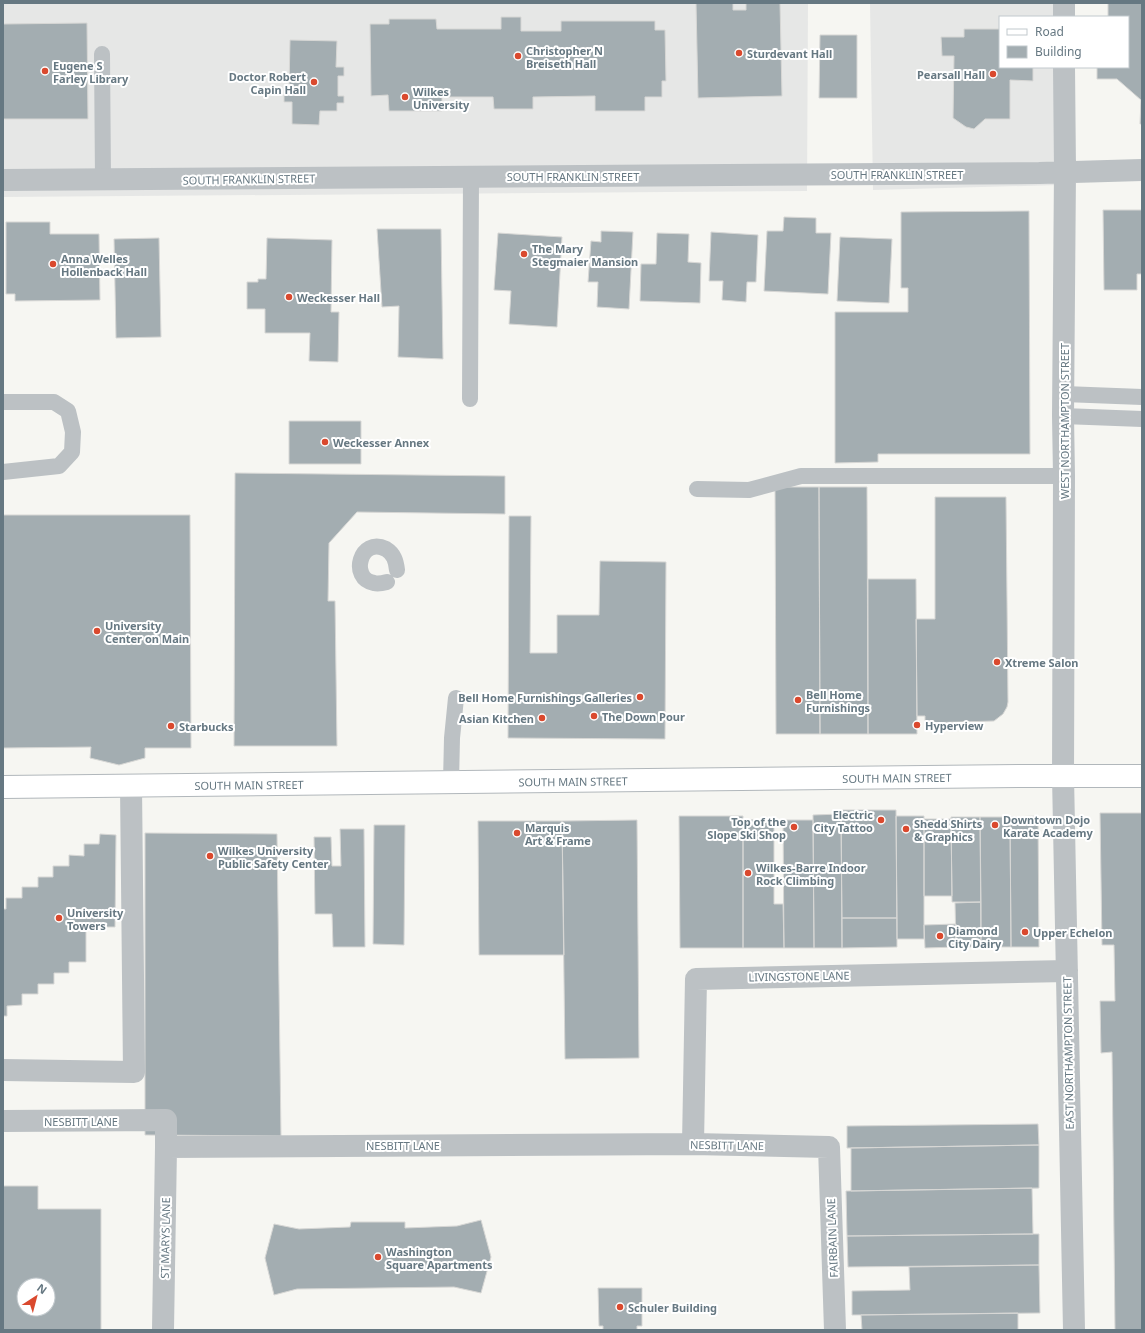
<svg xmlns="http://www.w3.org/2000/svg" width="1145" height="1333" font-family="'Noto Sans',sans-serif">
  <style>
    .built { fill: #e6e7e6 }
    .building { fill: #a3adb1; stroke: #d7d7d5; fill-rule: evenodd }
    .lines { fill: none; stroke-linecap: round; stroke-linejoin: round }
    .secondary-casing { stroke: #b1b7bb; stroke-width: 24 }
    .lane { stroke: #bcc1c4; stroke-width: 16 }
    .street { stroke: #bcc1c4; stroke-width: 22 }
    .secondary { stroke: #fff; stroke-width: 22 }
    .poi-dot { fill: #da492e; stroke: #fff; stroke-width: 1.5 }
    .labels { text-anchor: middle; dominant-baseline: central; stroke-width: 4; stroke-linejoin: round; paint-order: stroke }
    .poi-label { font-size: 11px; font-weight: bold; fill: #667882; stroke: #fff; text-anchor: start }
    .street-label { font-size: 11px; fill: #667882; stroke: #fff }
  </style>
  <rect width="100%" height="100%" fill="#f6f6f2"/>
  <path class="built" d="M3,3H808L807,191L3,197Z
    M870,3H1059V17H1000V67H1059L1058,185L873,190Z"/>
  <path class="building" d="M696,3H733V10H746V3H780L782,96L698,98Z
    M1108,3H1142V124H1140L1141,100L1117,79H1097V67H1128V17H1108Z
    M501,17H521V31H561V21H655V30H665L666,81H662V97H645V111H595V96L533,97V109H494L493,97H442V111H389L388,95L371,96L370,24H389V19H436L437,29H501Z
    M87,23L88,119H3V24Z
    M964,29H1000V67H1033V81L1010,80V119H985L974,129L966,127L953,118L954,56H942L941,37H964Z
    M820,35H857V98H819Z
    M290,40L337,41L336,67H344V76H338V96H344V103H337V111H320L319,125L292,124V102H284V88H289Z
    M1103,210H1142V274H1137V290H1104Z
    M1029,211L1030,454H878V462L835,463V312H908V288H901V212Z
    M784,217L816,218V233H831L828,294L764,291L767,231H783Z
    M6,222H50V234H99L100,300L15,301V294H6Z
    M377,229H441L443,359L398,357L399,306L382,307Z
    M601,231L633,232L629,309L597,307L598,282H588L591,241L601,242Z
    M711,232L758,235L756,282H747L746,302L722,300L723,281H709Z
    M498,233L562,237L557,327L509,324L511,291L494,290Z
    M657,233L689,234L688,262L701,263L700,303L640,301L641,264H656Z
    M840,237L892,239L889,303L837,301Z
    M159,238L161,337L116,338L114,239Z
    M267,238L332,240L331,312H339L338,362L309,361L310,333H265V309H247V282H258V279H266Z
    M289,421H361V464H289Z
    M235,473L505,476V514L357,512L329,543L328,601H335L337,746H234Z
    M775,487H819L820,734H776Z
    M819,487H867L868,734H820Z
    M935,497H1006L1008,702L1007,707L1003,714L994,721L925,723V716H917L916,619H935Z
    M3,515H190L191,748H145V758L119,765L90,758L91,747L3,748Z
    M509,516H531L530,653H557V615H599L600,561L666,562L665,739L508,738Z
    M868,579H916L917,734H868Z
    M841,810H896L897,918H842Z
    M1100,813H1142V1330H1115L1112,1052L1101,1053L1100,1001H1115L1114,945H1102Z
    M841,814L842,948H814L813,815Z
    M679,816H743V948H680Z
    M896,816H924V939H897Z
    M1038,816L1039,947H1011L1010,817Z
    M951,817H980L981,902H952Z
    M980,817H1010L1011,947H981Z
    M774,819V904H783L784,948H743V820Z
    M924,819H951L952,896H924Z
    M637,820L639,1058L565,1059L562,821Z
    M783,820H813L814,948H784Z
    M478,821H562L564,955H479Z
    M374,825H405L404,945L373,944Z
    M340,829H364L365,947H333L332,914H315L314,837H331L332,866H341Z
    M145,833L277,834L281,1136L145,1135Z
    M100,834L116,835L115,927H86V962H69V973H54V984H38V994H22V1005L7,1006V1016H3V909H6V898H22V887H38V877H53V866H69V855L84,856V844H99Z
    M981,902V947H956L955,903Z
    M842,918H897V947L842,948Z
    M956,924V947L925,948L924,925Z
    M1038,1124L1039,1145L847,1148V1126Z
    M1039,1145V1188L851,1191V1148Z
    M3,1186H38V1209H101V1330H3ZM24,1285H48V1309H24Z
    M1032,1188L1033,1234L847,1236L846,1191Z
    M481,1220L491,1257L481,1293L454,1287L297,1289L274,1295L265,1258L274,1224L299,1229L350,1227L351,1222H405V1228L457,1226Z
    M1033,1234H1039V1265L848,1267L847,1236Z
    M1039,1265L1040,1313L852,1315V1291L910,1290L909,1267Z
    M598,1288H642V1326H637V1330H603V1326H599Z
    M1018,1313V1330H862L861,1315Z"/>
  <g class="lines">
    <g class="secondary-casing">
      <g id="secondary">
        <path id="s1" d="M3,787L1025,776H1142"/>
      </g>
    </g>
    <path class="lane" d="M102,54L103,180
      M1064,394L1142,397
      M470,399L471,177
      M3,402H54L68,411L73,432L72,452L59,466L3,472
      M1063,416L1142,419
      M697,489L749,490L801,476H1064
      M387,582C383,583 378,584 374,583C349,579 360,536 386,549C394,554 396,561 397,570
      M451,782L452,738L456,698"/>
    <path class="street" d="M1064,3V17
      M1064,67L1065,171L1063,416L1064,476L1063,776L1074,1330
      M3,180L1039,173L1142,170
      M3,1070L134,1072L131,786
      M3,1121L166,1120V1147L693,1144L829,1147L835,1330
      M693,1144L696,979L1067,971
      M163,1330L166,1147"/>
    <use href="#secondary" class="secondary"/>
  </g>
  <g class="poi-dot">
    <circle cx="739" cy="53" r="4"/>
    <circle cx="518" cy="56" r="4"/>
    <circle cx="45" cy="71" r="4"/>
    <circle cx="993" cy="74" r="4"/>
    <circle cx="314" cy="82" r="4"/>
    <circle cx="405" cy="97" r="4"/>
    <circle cx="524" cy="254" r="4"/>
    <circle cx="53" cy="264" r="4"/>
    <circle cx="289" cy="297" r="4"/>
    <circle cx="325" cy="442" r="4"/>
    <circle cx="97" cy="631" r="4"/>
    <circle cx="997" cy="662" r="4"/>
    <circle cx="640" cy="697" r="4"/>
    <circle cx="798" cy="700" r="4"/>
    <circle cx="594" cy="716" r="4"/>
    <circle cx="542" cy="718" r="4"/>
    <circle cx="917" cy="725" r="4"/>
    <circle cx="171" cy="726" r="4"/>
    <circle cx="881" cy="820" r="4"/>
    <circle cx="995" cy="825" r="4"/>
    <circle cx="794" cy="827" r="4"/>
    <circle cx="906" cy="829" r="4"/>
    <circle cx="517" cy="833" r="4"/>
    <circle cx="210" cy="856" r="4"/>
    <circle cx="748" cy="873" r="4"/>
    <circle cx="59" cy="918" r="4"/>
    <circle cx="1025" cy="932" r="4"/>
    <circle cx="940" cy="936" r="4"/>
    <circle cx="378" cy="1257" r="4"/>
    <circle cx="620" cy="1307" r="4"/>
  </g>
  <g class="labels">
    <g class="poi-label">
      <text x="526" y="50">Christopher N<tspan x="526" dy="13">Breiseth Hall</tspan></text>
      <text x="747" y="53">Sturdevant Hall</text>
      <text x="53" y="65">Eugene S<tspan x="53" dy="13">Farley Library</tspan></text>
      <text x="985" y="74" text-anchor="end">Pearsall Hall</text>
      <text x="306" y="76" text-anchor="end">Doctor Robert<tspan x="306" dy="13">Capin Hall</tspan></text>
      <text x="413" y="91">Wilkes<tspan x="413" dy="13">University</tspan></text>
      <text x="532" y="248">The Mary<tspan x="532" dy="13">Stegmaier Mansion</tspan></text>
      <text x="61" y="258">Anna Welles<tspan x="61" dy="13">Hollenback Hall</tspan></text>
      <text x="297" y="297">Weckesser Hall</text>
      <text x="333" y="442">Weckesser Annex</text>
      <text x="105" y="625">University<tspan x="105" dy="13">Center on Main</tspan></text>
      <text x="1005" y="662">Xtreme Salon</text>
      <text x="806" y="694">Bell Home<tspan x="806" dy="13">Furnishings</tspan></text>
      <text x="632" y="697" text-anchor="end">Bell Home Furnishings Galleries</text>
      <text x="602" y="716">The Down Pour</text>
      <text x="534" y="718" text-anchor="end">Asian Kitchen</text>
      <text x="925" y="725">Hyperview</text>
      <text x="179" y="726">Starbucks</text>
      <text x="873" y="814" text-anchor="end">Electric<tspan x="873" dy="13">City Tattoo</tspan></text>
      <text x="1003" y="819">Downtown Dojo<tspan x="1003" dy="13">Karate Academy</tspan></text>
      <text x="786" y="821" text-anchor="end">Top of the<tspan x="786" dy="13">Slope Ski Shop</tspan></text>
      <text x="914" y="823">Shedd Shirts<tspan x="914" dy="13">&amp; Graphics</tspan></text>
      <text x="525" y="827">Marquis<tspan x="525" dy="13">Art &amp; Frame</tspan></text>
      <text x="218" y="850">Wilkes University<tspan x="218" dy="13">Public Safety Center</tspan></text>
      <text x="756" y="867">Wilkes-Barre Indoor<tspan x="756" dy="13">Rock Climbing</tspan></text>
      <text x="67" y="912">University<tspan x="67" dy="13">Towers</tspan></text>
      <text x="948" y="930">Diamond<tspan x="948" dy="13">City Dairy</tspan></text>
      <text x="1033" y="932">Upper Echelon</text>
      <text x="386" y="1251">Washington<tspan x="386" dy="13">Square Apartments</tspan></text>
      <text x="628" y="1307">Schuler Building</text>
    </g>
    <g class="street-label">
      <text x="897" y="174">SOUTH FRANKLIN STREET</text>
      <text x="573" y="176">SOUTH FRANKLIN STREET</text>
      <text transform="translate(249 179) rotate(-1)">SOUTH FRANKLIN STREET</text>
      <text transform="translate(1064 421) rotate(-90)">WEST NORTHAMPTON STREET</text>
      <text stroke="none"><textPath href="#s1" startOffset="894">SOUTH MAIN STREET</textPath></text>
      <text stroke="none"><textPath href="#s1" startOffset="570">SOUTH MAIN STREET</textPath></text>
      <text stroke="none"><textPath href="#s1" startOffset="246">SOUTH MAIN STREET</textPath></text>
      <text transform="translate(799 976) rotate(-1)">LIVINGSTONE LANE</text>
      <text transform="translate(1068 1053) rotate(-91)">EAST NORTHAMPTON STREET</text>
      <text x="81" y="1121">NESBITT LANE</text>
      <text x="403" y="1145">NESBITT LANE</text>
      <text transform="translate(727 1145) rotate(1)">NESBITT LANE</text>
      <text transform="translate(165 1238) rotate(-89)">ST MARYS LANE</text>
      <text transform="translate(832 1238) rotate(-92)">FAIRBAIN LANE</text>
    </g>
  </g>
  <rect width="1145" height="1333" fill="none" stroke="#667882" stroke-width="8"/>
  <rect x="999" y="16" width="130" height="52" fill="#ffffff" stroke="#c2c9cd"/>
  <rect x="1007" y="29" width="20" height="6" fill="#ffffff" stroke="#c2c9cd"/>
  <text x="1035" y="36" font-size="12" fill="#667882">Road</text>
  <rect x="1007" y="46" width="20" height="12" fill="#a3adb1" stroke="#c2c9cd"/>
  <text x="1035" y="56" font-size="12" fill="#667882">Building</text>
  <g transform="translate(36 1297) rotate(36)"><circle r="19" fill="#ffffff" stroke="#c2c9cd"/>
  <path d="M0-3L7 15L0 10L-7 15Z" fill="#da492e"/>
  <text y="-6" font-size="11" font-weight="bold" text-anchor="middle" fill="#667882">N</text>
  </g>
</svg>
